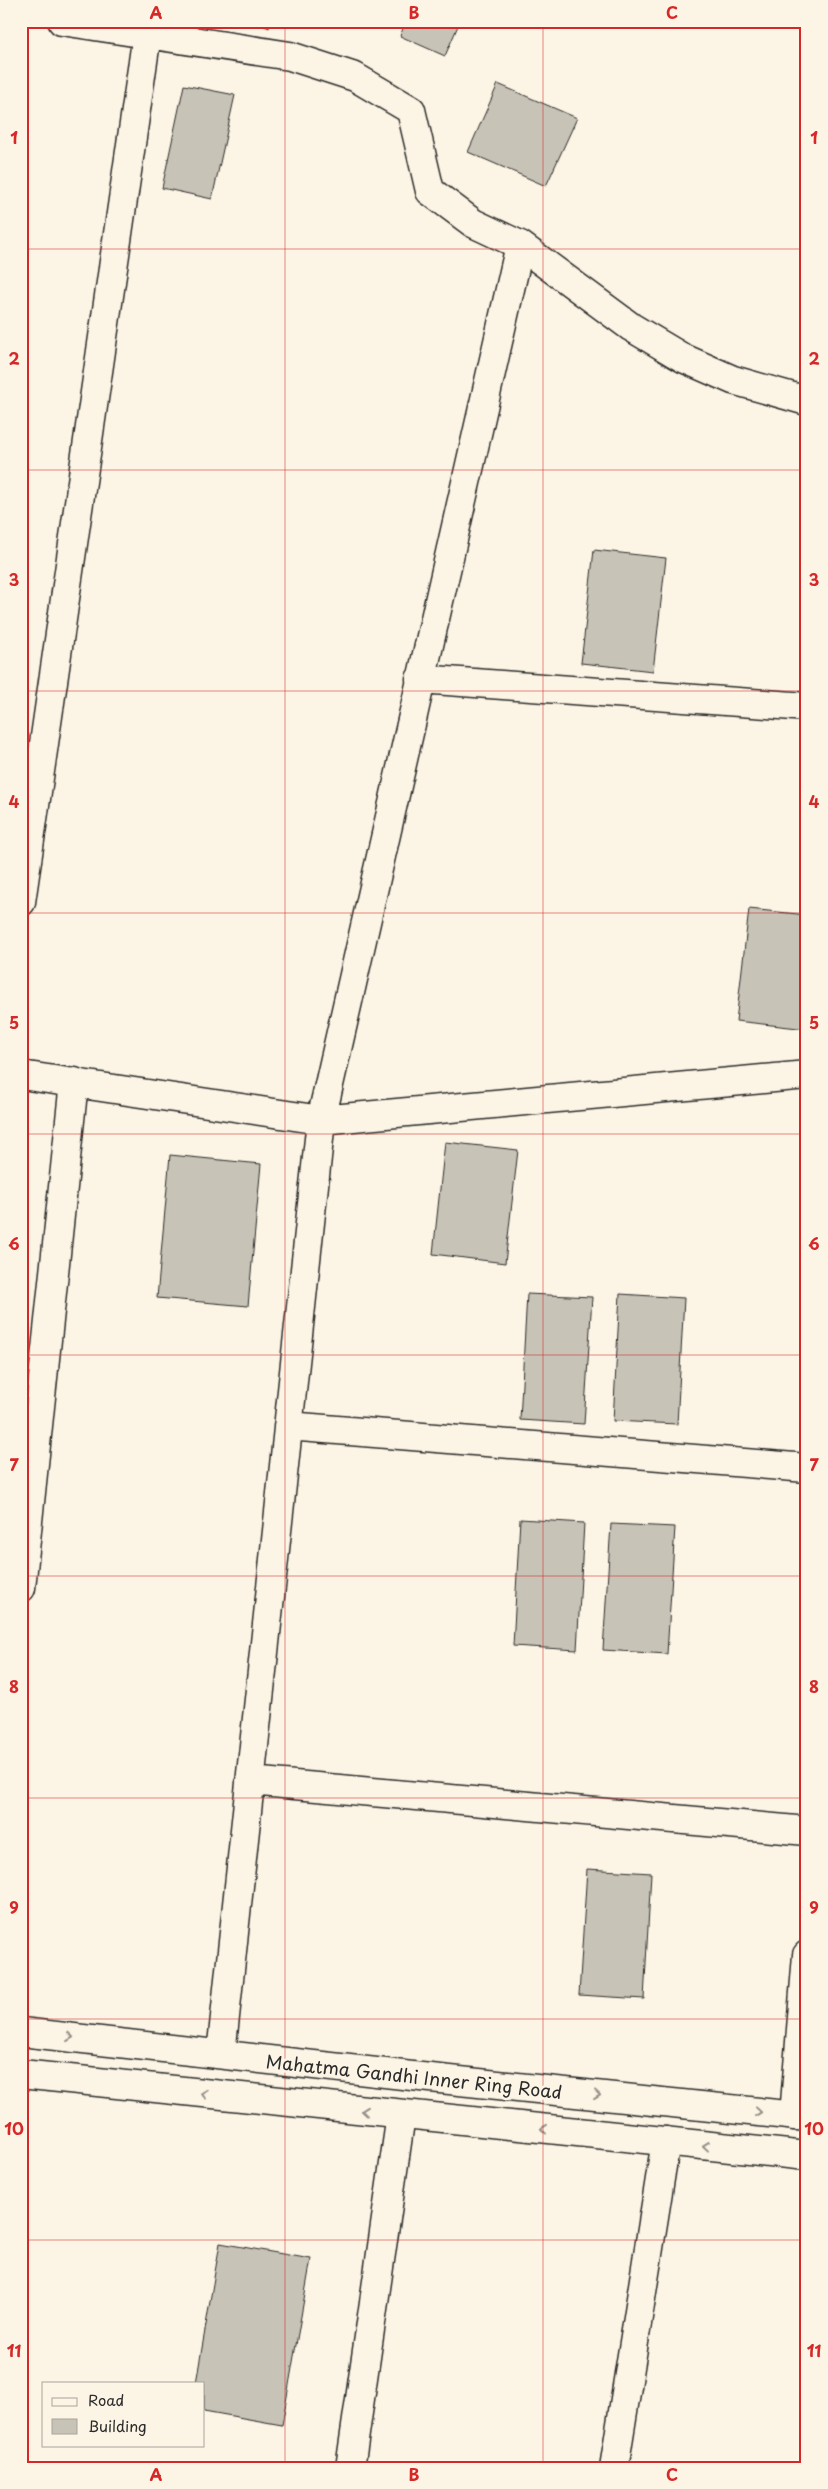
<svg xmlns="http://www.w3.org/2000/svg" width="828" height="2489" font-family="'Playpen Sans',sans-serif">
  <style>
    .building { fill: #c8c3b7; stroke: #2b2b2b }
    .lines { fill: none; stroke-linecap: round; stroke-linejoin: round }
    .street-casing { stroke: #2b2b2b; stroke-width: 31 }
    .primary-casing { stroke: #2b2b2b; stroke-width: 31 }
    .street { stroke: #fcf5e5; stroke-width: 28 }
    .primary { stroke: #fcf5e5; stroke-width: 28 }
    .oneway { stroke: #949088 }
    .grid { fill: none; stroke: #d62828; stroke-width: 1; stroke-opacity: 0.55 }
    .labels { text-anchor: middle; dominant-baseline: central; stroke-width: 5; stroke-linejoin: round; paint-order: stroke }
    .street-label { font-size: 18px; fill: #2b2b2b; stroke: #fcf5e5 }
    .neatline { fill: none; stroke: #d62828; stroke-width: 2 }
    .grid-label { font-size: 16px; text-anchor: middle; font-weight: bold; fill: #d62828 }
  </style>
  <rect width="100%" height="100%" fill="#fcf5e5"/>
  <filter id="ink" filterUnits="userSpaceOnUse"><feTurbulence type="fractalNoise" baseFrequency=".02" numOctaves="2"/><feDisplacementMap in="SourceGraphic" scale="10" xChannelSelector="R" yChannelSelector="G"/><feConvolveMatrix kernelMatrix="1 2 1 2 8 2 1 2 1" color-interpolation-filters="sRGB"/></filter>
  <g filter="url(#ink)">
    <path class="building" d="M253,21H272L269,28Z
      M406,21H460L445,56L400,36Z
      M498,84L577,118L546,186L468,152Z
      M184,85L235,95L212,199L162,188Z
      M594,550L666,558L653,671L581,663Z
      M749,909L807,915V1029L736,1021Z
      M445,1142L518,1150L505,1263L433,1254Z
      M170,1155L261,1164L248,1306L157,1298Z
      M527,1294L592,1297L584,1424L520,1420Z
      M620,1294L684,1298L677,1424L613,1421Z
      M520,1519L584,1523L577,1650L513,1646Z
      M611,1524L675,1527L667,1654L603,1650Z
      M587,1869L651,1873L644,1999L579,1995Z
      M220,2243L311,2259L282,2425L204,2411V2383H196Z"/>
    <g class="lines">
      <g class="street-casing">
        <path id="street" d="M62,21L290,56L355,77L411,110L430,191L473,223L520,245L631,327L683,358L733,380L807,401
          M420,679L807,707
          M21,902L147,34
          M21,1075L321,1120L807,1075
          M288,1426L807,1468
          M21,1588L74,1082
          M250,1781L807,1831
          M221,2054L321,1120L520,245
          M794,2116L807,1955
          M350,2468L401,2115
          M614,2468L666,2141"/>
      </g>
      <g class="primary-casing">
        <path id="primary" d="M21,2032L421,2077L807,2117
          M21,2074L807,2156"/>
      </g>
      <use href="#street" class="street"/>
      <use href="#primary" class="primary"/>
    </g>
    <defs><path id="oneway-chevron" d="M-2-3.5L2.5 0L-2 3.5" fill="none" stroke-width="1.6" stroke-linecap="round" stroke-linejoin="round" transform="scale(1.25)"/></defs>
    <g class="oneway">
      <use href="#oneway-chevron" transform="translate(70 2037) rotate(6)"/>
      <use href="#oneway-chevron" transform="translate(204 2094) rotate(-174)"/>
      <use href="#oneway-chevron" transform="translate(597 2095) rotate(6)"/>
      <use href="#oneway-chevron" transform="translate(365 2111) rotate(-174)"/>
      <use href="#oneway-chevron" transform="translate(758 2112) rotate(6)"/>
      <use href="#oneway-chevron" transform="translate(544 2129) rotate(-174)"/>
      <use href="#oneway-chevron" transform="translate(706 2146) rotate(-174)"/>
    </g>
  </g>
  <path class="grid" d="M285,21V2468M543,21V2468M21,249H807M21,470H807M21,691H807M21,913H807M21,1134H807M21,1355H807M21,1576H807M21,1798H807M21,2019H807M21,2240H807"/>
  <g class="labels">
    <g class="street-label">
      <text transform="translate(414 2076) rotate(6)">Mahatma Gandhi Inner Ring Road</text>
    </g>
  </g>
  <rect width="828" height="2489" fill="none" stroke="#fcf5e5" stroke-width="55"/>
  <rect x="42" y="2382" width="162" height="65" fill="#fcf5e5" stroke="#a8a49b"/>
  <rect x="52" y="2398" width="25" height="8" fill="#fcf5e5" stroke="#a8a49b"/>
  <text x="88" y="2406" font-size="15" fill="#2b2b2b">Road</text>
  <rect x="52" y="2419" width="25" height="15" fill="#c8c3b7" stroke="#a8a49b"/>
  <text x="88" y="2432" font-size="15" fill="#2b2b2b">Building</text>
  <rect x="28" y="28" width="772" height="2434" class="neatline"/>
  <g class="grid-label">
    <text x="156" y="19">A</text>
    <text x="414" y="19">B</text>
    <text x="672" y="19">C</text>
    <text x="14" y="144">1</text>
    <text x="814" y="144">1</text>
    <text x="14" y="365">2</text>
    <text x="814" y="365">2</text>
    <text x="14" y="586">3</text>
    <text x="814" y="586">3</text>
    <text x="14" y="808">4</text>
    <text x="814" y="808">4</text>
    <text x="14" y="1029">5</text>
    <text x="814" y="1029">5</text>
    <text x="14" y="1250">6</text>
    <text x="814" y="1250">6</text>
    <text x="14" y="1471">7</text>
    <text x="814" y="1471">7</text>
    <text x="14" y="1693">8</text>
    <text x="814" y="1693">8</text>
    <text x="14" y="1914">9</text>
    <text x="814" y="1914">9</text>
    <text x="14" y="2135">10</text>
    <text x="814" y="2135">10</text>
    <text x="14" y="2357">11</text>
    <text x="814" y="2357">11</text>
    <text x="156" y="2481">A</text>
    <text x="414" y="2481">B</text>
    <text x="672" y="2481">C</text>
  </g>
</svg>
